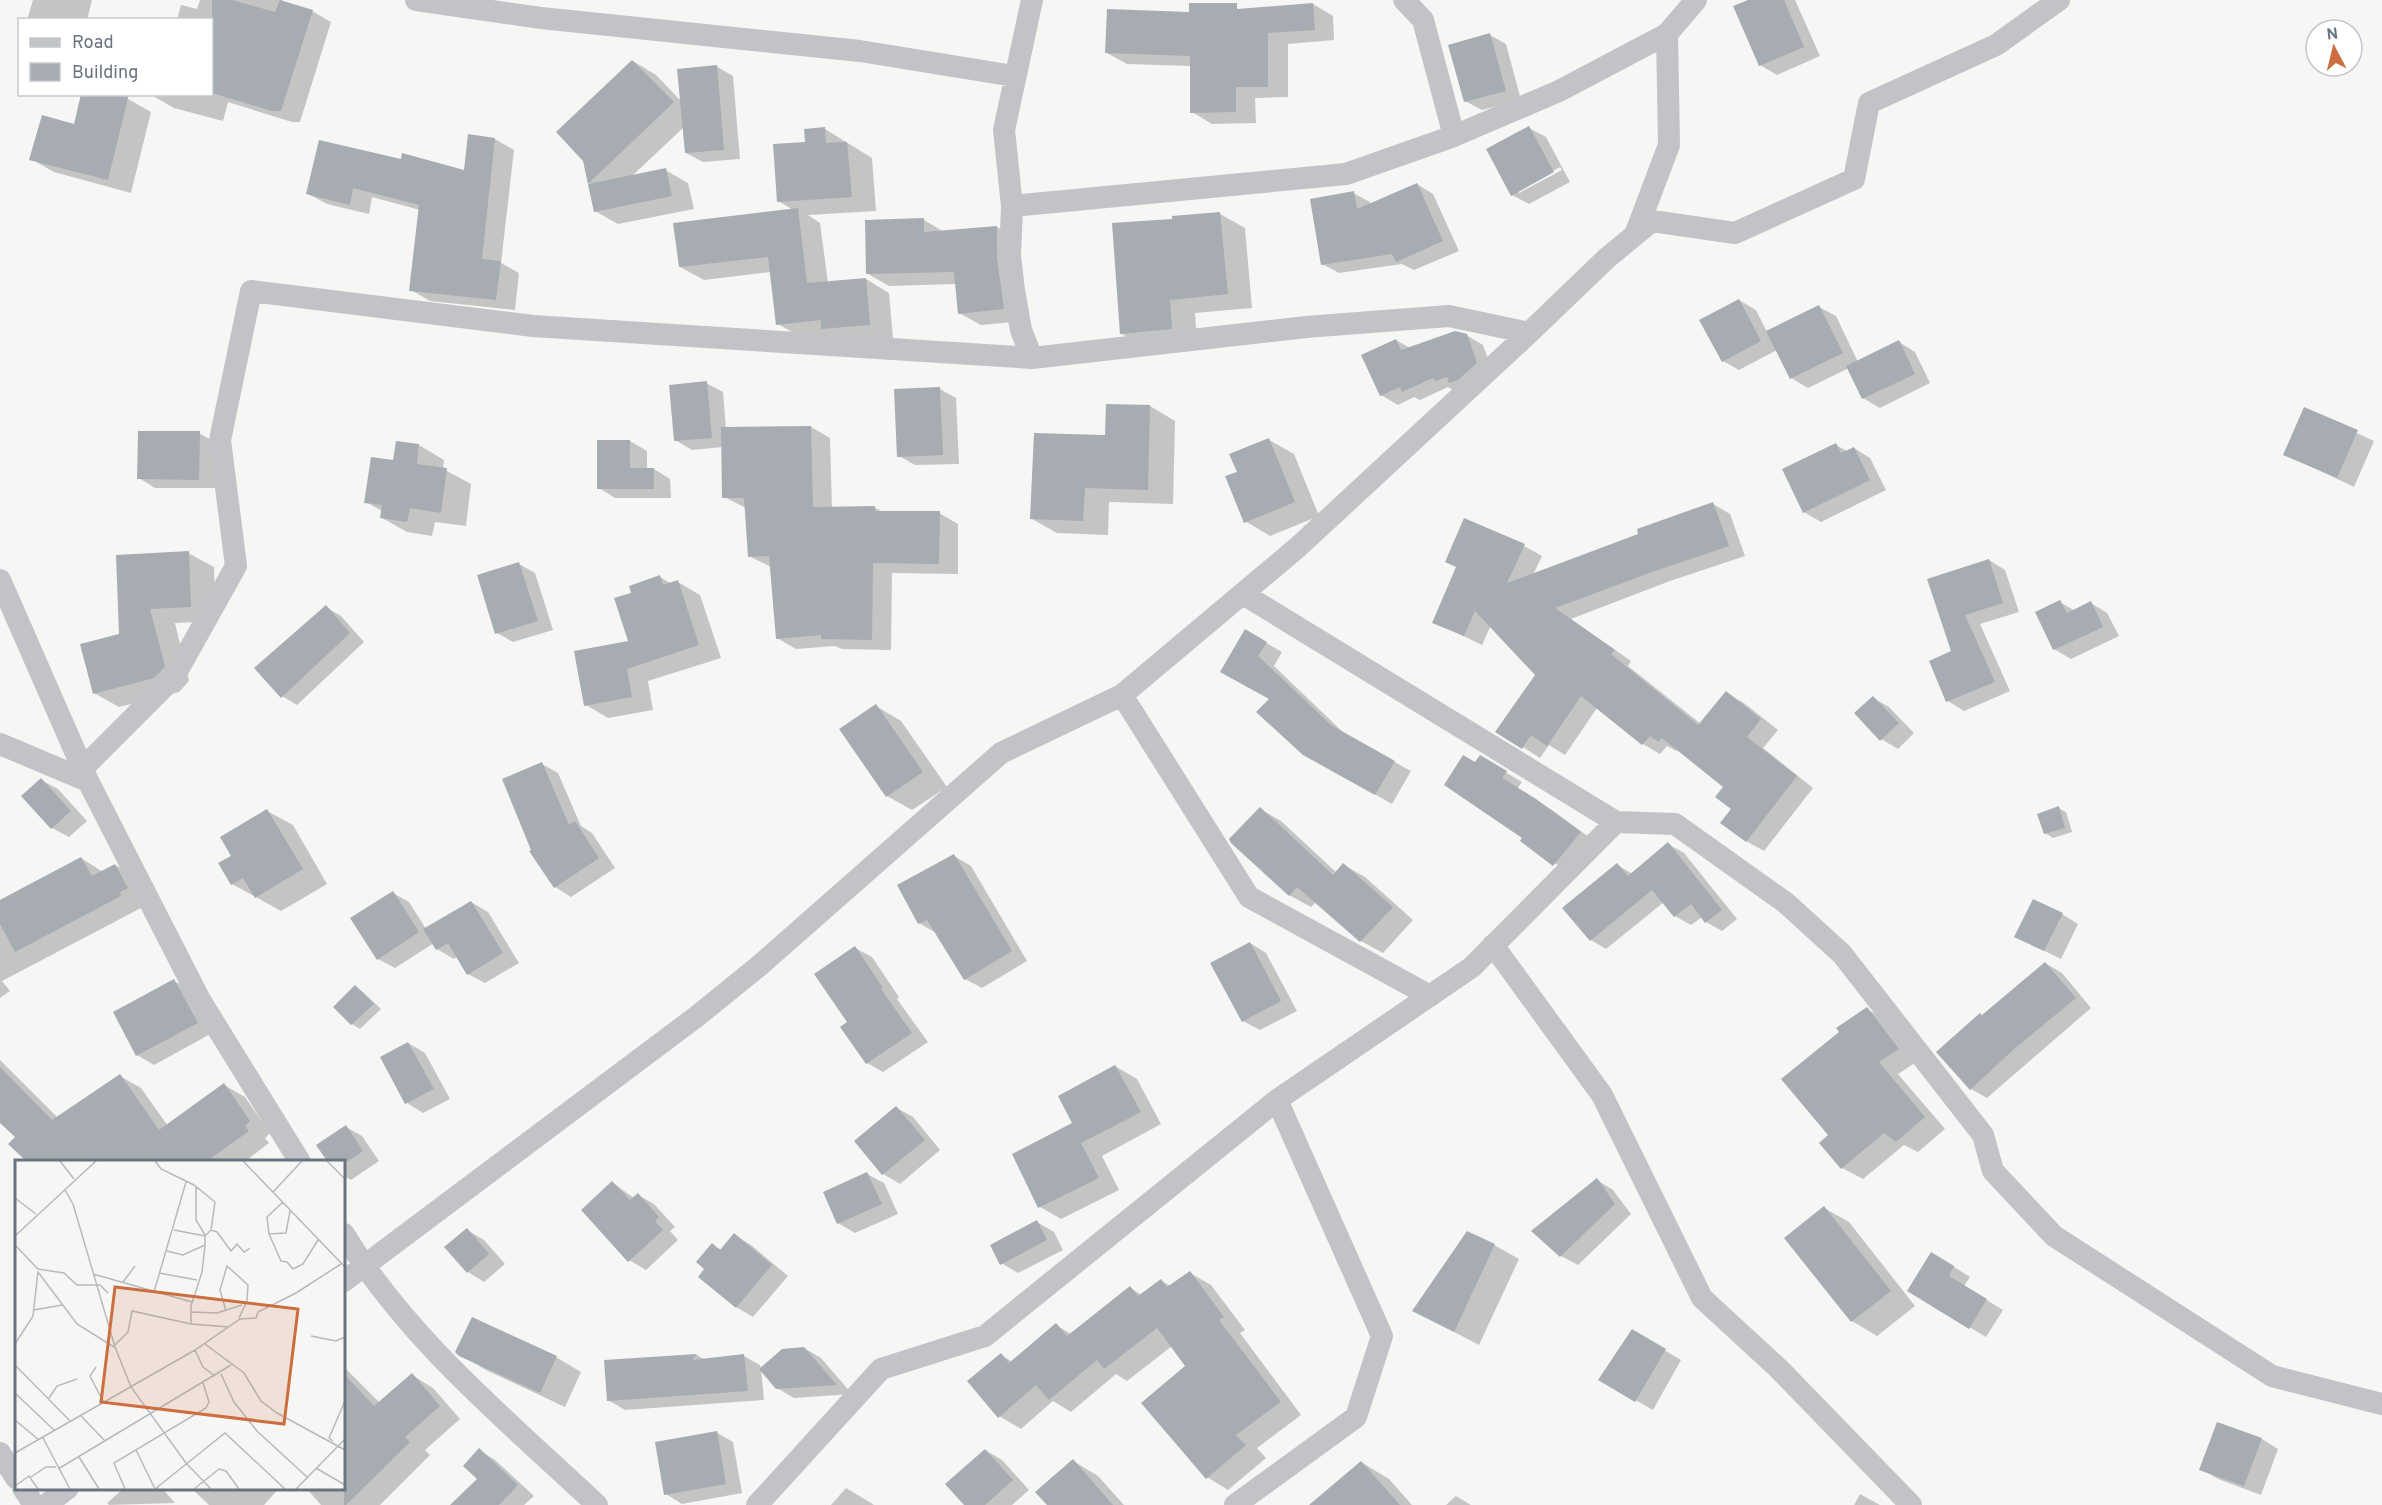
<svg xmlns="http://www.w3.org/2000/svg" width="2382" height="1505" font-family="Overpass,sans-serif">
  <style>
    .shadow { fill: #0003; fill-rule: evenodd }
    .building { fill: #a6acb2 }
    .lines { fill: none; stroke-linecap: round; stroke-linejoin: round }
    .street { stroke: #c1c3c7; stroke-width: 22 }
    .inset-road { fill: none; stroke: #b6babf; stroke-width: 1.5 }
    .view { fill: #cc6e3f; fill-opacity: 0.15; stroke: #cc6e3f; stroke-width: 3 }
    .inset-edge { fill: none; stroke: #6a7481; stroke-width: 3 }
  </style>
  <rect width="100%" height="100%" fill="#f6f6f4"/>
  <path class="shadow" d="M33,0H92L87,20H27Z
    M200,0H282V2L312,11L331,22L300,122H292L228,102L223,121L174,108L155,97L156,94H212V20H177L181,5L197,9Z
    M1751,0H1795L1820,56L1777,75L1760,65Z
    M1313,4L1333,16L1334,40L1288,44V97L1255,98L1256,123L1212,124L1192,112L1191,66L1127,64L1107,53L1255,16Z
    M1490,35L1506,44L1521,100L1482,110L1465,101Z
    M633,61L656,75L682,102L716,66L733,76L740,159L703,162L686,153L684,127L632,176L665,170L688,183L694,209L618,224L595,211L585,160Z
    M128,99L151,112L131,193L54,172L31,159L75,126Z
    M1529,128L1546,137L1570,182L1529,204L1512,195ZM1560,167L1562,170L1519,193V190Z
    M825,129L872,158L876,211L808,215L820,223L828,283L866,279L889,293L893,338L846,341L832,334L801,337L778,324L771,272L704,280L680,267L793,210L778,201L806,143Z
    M495,139L514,150L501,263L519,273L515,310L430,301L411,290L420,210L372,197L369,214L327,204L308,194L402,160L465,172Z
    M1417,184L1433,194L1459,251L1414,270L1402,264L1339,273L1322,264L1353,193L1370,202V205Z
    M1220,214L1245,228L1252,308L1195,313L1197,342L1147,348L1122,334L1174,221Z
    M924,220L944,232L997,227L1018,239L1024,321L981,325L959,313L957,284L889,286L868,274Z
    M1739,300L1756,310L1767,332L1819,307L1836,316L1858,362L1899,342L1915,352L1930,383L1880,408L1863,398L1849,368L1808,388L1791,378L1777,350L1739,370L1723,361Z
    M1466,335L1483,345L1493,373L1453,390L1448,387L1420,400L1414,397L1398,405L1381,395L1363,355L1396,340L1410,348Z
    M706,383L723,392L726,429L811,427L830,438L832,508L874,507L883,512L939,513L958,524V574L892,573L891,650L842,649L835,646L796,649L777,638L771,567L749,556L746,508L724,497L723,447L692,450L675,440Z
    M940,389L956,398L959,464L915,465L899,456Z
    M1107,405L1150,406L1175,421L1173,504L1109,502L1108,535L1057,533L1032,519L1106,437Z
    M2305,409L2374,441L2354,487L2285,454Z
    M199,433L216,443V488H155L139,478Z
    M1269,440L1294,454L1319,516L1270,536L1245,521L1239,472Z
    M630,441L647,451V469H654L670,479L671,498H615L599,488Z
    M419,445L444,460L443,469L471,484L466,526L435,522L432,536L407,532L382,518V511L366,502L394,462Z
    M1836,445L1847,451L1854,448L1870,458L1886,490L1821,522L1804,512Z
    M1713,504L1730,514L1745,556L1670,581L1571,619L1631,661L1628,666L1701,724L1726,693L1744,703L1778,730L1763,748L1813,788L1764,851L1746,841L1725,787L1678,749L1676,751L1667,746L1660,754L1643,744L1597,708L1565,755L1549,745L1540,758L1523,747L1537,675L1491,625L1482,645L1434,622L1524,546L1542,556L1533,575L1640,534Z
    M188,553L214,567L216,621L175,623L189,681L179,692L119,707L94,693L121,635Z
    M1989,560L2005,570L2019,612L1980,624L2010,691L1964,711L1948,701L1931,662L1953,652L1929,580Z
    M519,564L535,573L553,630L513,642L497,633Z
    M660,577L672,584L678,582L700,595L721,658L648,681L653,710L608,718L586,705L630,642L633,594Z
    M2060,602L2075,611L2091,603L2107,613L2119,636L2071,659L2054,649Z
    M326,607L341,616L364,642L297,705L282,696Z
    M1246,631L1282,652L1274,666L1347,736L1411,771L1392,804L1321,764L1271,699Z
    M1873,698L1889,707L1914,733L1898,749L1881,739Z
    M876,706L901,721L947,787L912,810L887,796Z
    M1480,757L1522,782L1517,789L1552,810L1597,843L1571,874L1522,841L1524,838L1475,764Z
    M542,764L558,773L581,826L592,833L615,868L571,897L555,887L533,850Z
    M41,780L58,789L87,821L69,837L52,828L23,796Z
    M2058,808L2066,812L2072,832L2053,838L2045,833Z
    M1260,809L1281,821L1337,873L1344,865L1365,877L1413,920L1383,953L1361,941L1316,902L1311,907L1289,895Z
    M267,811L293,825L327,884L281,911L232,884L220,864L233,856Z
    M1668,844L1684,853L1737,919L1722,931L1706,922L1702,917L1691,925L1675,916L1664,902L1606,949L1591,940L1617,865L1633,874Z
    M954,856L971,866L1027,961L982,988L965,979L936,933L919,923Z
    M81,858L103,872L115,865L136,877L141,908L2,981L10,991L0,998V900Z
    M393,893L409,902L426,929L471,902L488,912L519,963L485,983L468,974L458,956L454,959L437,949L434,943L395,968L378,959Z
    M2062,914L2078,924L2061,959L2016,937Z
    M1250,943L1266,953L1297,1011L1260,1030L1243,1021Z
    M855,948L872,957L899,997L897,999L928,1042L883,1072L867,1063L849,1023Z
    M2045,963L2062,973L2091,1008L1987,1098L1971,1089L1982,1016Z
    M174,981L191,990L214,1032L154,1065L137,1055Z
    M356,987L363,992L381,1009L360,1029L352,1024L335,1007Z
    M1867,1009L1887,1021L1918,1061L1898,1074L1945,1129L1918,1152L1904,1145L1863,1179L1842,1168L1830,1135Z
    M408,1043L425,1053L450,1099L423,1113L407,1103L382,1058Z
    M0,1060L58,1118L120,1076L141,1088L168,1126L224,1085L245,1097L270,1133L265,1138L269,1143L244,1162H124L121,1157L116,1162H28L10,1144L17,1137L0,1121Z
    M1115,1066L1137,1079L1161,1124L1102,1156L1119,1190L1061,1219L1040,1207L1074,1124Z
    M897,1108L913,1117L940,1150L900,1184L883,1174L856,1141Z
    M346,1127L362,1136L379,1161L351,1180L344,1176V1162H329L318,1145Z
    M867,1174L884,1183L898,1214L855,1233L838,1223Z
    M1597,1180L1613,1190L1631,1214L1578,1265L1561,1256Z
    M613,1183L634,1198L638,1195L654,1204L675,1227L670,1231L678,1240L646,1270L629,1260Z
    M1824,1208L1849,1222L1915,1306L1877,1336L1852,1321Z
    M1037,1222L1054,1232L1063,1250L1018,1273L1001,1263Z
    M467,1230L484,1240L505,1264L484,1282L468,1272Z
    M734,1235L751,1245L788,1276L753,1317L736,1307L706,1269L712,1245L722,1250Z
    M1494,1245L1519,1259L1479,1345L1414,1311Z
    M1948,1263L1970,1277L1964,1286L2003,1310L1986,1337L1909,1291Z
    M1190,1273L1211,1285L1245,1330L1240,1333L1301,1415L1257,1448L1266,1458L1228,1490L1207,1477L1187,1366L1172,1346L1127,1381L1116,1374L1071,1412L1053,1401L1021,1429L999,1416L1001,1355L1013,1362L1056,1325L1071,1334L1130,1288L1142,1295L1161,1281L1171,1286Z
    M473,1318L556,1357L581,1372L565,1407L486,1370L460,1355Z
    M1632,1331L1681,1360L1653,1410L1600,1380Z
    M804,1348L821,1358L852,1394L794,1398L777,1388L761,1369L764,1400L625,1410L608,1400L606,1362L697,1355L705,1360L744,1356L760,1365L761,1369Z
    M344,1367L380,1403L412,1375L433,1388L460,1419L425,1450L430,1455L380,1505H321L306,1488H344Z
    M2218,1423L2262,1439L2278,1449L2261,1495L2218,1479L2201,1469Z
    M716,1432L733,1442L742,1493L682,1504L666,1494Z
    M479,1450L495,1460L534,1496L524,1505H452L479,1479Z
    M985,1450L1002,1460L1029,1490L1012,1505H966Z
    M1073,1461L1098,1476L1124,1505H1049Z
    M1361,1462L1389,1479L1412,1505H1316Z
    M124,1488H162L175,1503L109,1505L107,1503Z
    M191,1488H279L264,1505H209Z
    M846,1488L871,1503L874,1505H831Z
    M1860,1494L1880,1505H1854Z
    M1456,1496L1471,1505H1446Z"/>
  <path class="building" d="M212,0H232L275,12L280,0L313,10L281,111H272L212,93Z
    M1748,0H1784L1804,47L1759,66L1733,6Z
    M1189,3H1237V9L1313,3L1315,30L1268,33V87H1236V112L1190,113V56L1105,53L1107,9L1189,12Z
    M1490,33L1506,91L1464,102L1448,45Z
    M632,60L674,102L588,184L666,168L672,196L594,212L583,161L556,132Z
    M717,65L724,150L685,153L677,69Z
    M81,94H129L108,180L29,160L42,115L74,124Z
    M1529,126L1554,172L1511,196L1486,149Z
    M825,127L826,143L847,142L852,197L777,202L773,144L805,142L804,129Z
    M468,134L495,138L482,259L501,261L496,300L409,291L419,205L353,188L350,205L306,194L319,140L401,159L402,153L464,170Z
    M1417,183L1443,241L1396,262L1392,254L1321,265L1310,199L1354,191L1357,209Z
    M798,208L807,283L866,278L870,325L821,329V320L776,325L768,257L679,267L673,223Z
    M1220,212L1228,294L1170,300L1172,329L1120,334L1112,223L1172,219V216Z
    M924,218V232L997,226V258L1004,309L958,314L954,272L866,274L865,220Z
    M1739,299L1761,341L1722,362L1699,320Z
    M1819,305L1843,353L1790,379L1766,331Z
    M1455,331L1467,334L1477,363L1458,380L1449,383L1447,377L1435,381L1433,378L1402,392L1400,387L1380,396L1361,355L1396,339L1401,350Z
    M1899,340L1915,374L1862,399L1846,366Z
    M707,381L712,438L674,441L669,385Z
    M940,387L943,455L897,457L894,389Z
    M1106,404L1150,405L1148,490L1085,488L1083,521L1030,519L1034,433L1105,435Z
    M2304,407L2358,430L2337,478L2283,455Z
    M811,426L813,507L875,506V511H940L939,564L873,563L872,640L821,639V635L776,639L769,556L748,557L744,498H722L721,427Z
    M138,431H200L199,480L137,479Z
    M1269,438L1295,502L1244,523L1225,476L1237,472L1229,454Z
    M597,440H630V468H654V489H597Z
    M396,441L419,444L417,464L447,468L441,513L410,508L407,522L380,518L382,505L364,503L371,457L393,460Z
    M1836,443L1841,453L1854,447L1870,480L1803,513L1782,469Z
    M1713,502L1729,546L1652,572L1555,608L1615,650L1611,654L1698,725L1726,691L1761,719L1747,737L1797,776L1746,842L1720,823L1731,809L1715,797L1723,787L1662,738L1658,742L1650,736L1642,745L1581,696L1547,746L1531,735L1522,749L1495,732L1535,675L1475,611L1464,636L1432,623L1456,567L1445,562L1464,518L1525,544L1507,583L1638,534L1637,529Z
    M189,551L191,607L150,609L165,666L163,669L154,678L93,694L80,644L119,634L116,555Z
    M1989,559L2003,603L1965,615L1995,682L1946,702L1929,661L1951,651L1927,579Z
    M519,562L538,621L495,634L477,575Z
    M660,575L663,585L678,580L699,645L627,669L632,697L584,706L574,651L628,641L614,598L631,593L629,586Z
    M2060,600L2067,613L2091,601L2103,627L2053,650L2035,612Z
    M326,605L350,633L281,698L254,668Z
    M1245,629L1267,642L1258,656L1331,725L1395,761L1375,795L1303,755L1256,712L1269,699L1220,672Z
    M1873,696L1899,723L1880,741L1854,713Z
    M876,704L923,772L886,797L839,729Z
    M1463,755L1475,762L1480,755L1507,771L1502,778L1536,799L1581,832L1553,866L1520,841L1522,838L1444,785Z
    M542,762L569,825L575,821L599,858L554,888L529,851L531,850L502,779Z
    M41,778L71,811L51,829L21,796Z
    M2059,806L2065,828L2044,834L2037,814Z
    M1260,807L1333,875L1343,863L1393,907L1360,942L1297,887L1289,896L1231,843L1229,839Z
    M267,809L303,869L255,898L243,878L231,885L218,863L231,856L220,837Z
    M1668,842L1722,910L1705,923L1691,904L1674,917L1652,890L1590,941L1562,908L1617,863L1628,876Z
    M954,854L1012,951L964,980L927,920L918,924L897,885Z
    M81,857L92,876L115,864L128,888L120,892L121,896L15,952L0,924V900Z
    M393,891L419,932L377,960L350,918Z
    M2033,899L2063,913L2044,951L2014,937Z
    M471,901L503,953L467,975L448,943L436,950L423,929Z
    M1250,942L1281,1001L1242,1022L1210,963Z
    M855,946L883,988L881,989L912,1033L866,1064L840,1027L847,1022L814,974Z
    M2045,962L2076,998L2013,1050L1970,1090L1936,1052L1980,1013L1982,1015Z
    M174,979L198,1023L136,1056L113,1012Z
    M355,985L374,1004L351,1025L333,1007Z
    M1867,1007L1899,1049L1879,1062L1925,1117L1896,1142L1884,1133L1841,1169L1819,1143L1828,1135L1781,1079L1839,1032L1836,1028Z
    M408,1042L434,1089L405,1104L380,1057Z
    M1115,1065L1141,1112L1081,1143L1099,1178L1038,1208L1012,1154L1072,1123L1058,1096Z
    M0,1067L52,1120L120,1074L159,1130L224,1083L250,1121L245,1126L249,1131L207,1161H26L8,1144L15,1137L0,1123Z
    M896,1106L925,1140L882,1175L854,1141Z
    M346,1125L363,1151L348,1161H327L316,1145Z
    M867,1172L882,1204L837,1224L823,1192Z
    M1597,1178L1615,1204L1560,1257L1531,1231Z
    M612,1181L630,1200L638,1193L659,1217L655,1221L663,1230L628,1262L581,1210Z
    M1824,1206L1891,1291L1851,1322L1784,1238Z
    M1037,1220L1047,1240L1000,1265L990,1245Z
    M467,1228L489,1254L467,1273L444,1247Z
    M1467,1231L1495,1244L1454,1332L1412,1311Z
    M734,1233L772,1265L736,1308L698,1277L704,1269L696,1262L712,1243L720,1250Z
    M1931,1252L1954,1266L1949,1276L1987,1299L1969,1329L1907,1291Z
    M1190,1271L1224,1317L1219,1320L1281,1402L1236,1435L1246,1445L1206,1479L1141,1403L1185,1366L1157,1328L1104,1369L1097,1360L1049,1400L1036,1385L998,1418L967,1381L1001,1353L1009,1363L1056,1323L1067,1336L1130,1286L1138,1296L1161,1279L1167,1287Z
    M472,1317L557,1356L540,1393L459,1356L455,1352Z
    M1632,1329L1666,1349L1635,1402L1598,1380Z
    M804,1347L837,1385L776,1389L759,1369L782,1349Z
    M697,1354L692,1360L744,1354L748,1391L607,1401L604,1360Z
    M412,1373L440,1406L405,1437L410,1442L346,1505H344V1374L374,1406Z
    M2217,1422L2262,1438L2244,1486L2199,1470Z
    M717,1431L726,1484L664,1495L655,1442Z
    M479,1448L518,1485L499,1505H450L477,1479L463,1466Z
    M985,1449L1013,1480L985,1505H964L945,1484Z
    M1073,1459L1113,1505H1047L1035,1492Z
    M1361,1461L1400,1505H1309Z"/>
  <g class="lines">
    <path class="street" d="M416,0L541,18L860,51L1014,76
      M1032,0L1004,130L1012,206L1010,256L1014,290L1021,330L1032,358
      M1404,0L1423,20L1454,136
      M1012,206L1346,174L1454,136L1559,91L1667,34
      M1635,235L1669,145L1667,34L1696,0
      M0,580L88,781L200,1000L300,1162
      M1243,594L1616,822L1675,824L1786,903L1842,954L1983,1135L1993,1171L2054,1236L2272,1376L2382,1404
      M1122,695L1249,897L1430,996
      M0,744L88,781
      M82,769L174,677L236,566L220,440L251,291L533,326L1032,358L1306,327L1449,316L1529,333
      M1493,945L1602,1095L1702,1298L1779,1369L1911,1505
      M344,1234C407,1339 509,1422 597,1505
      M344,1281L696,1017L759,966L1001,753L1122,695L1298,547L1529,333L1607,258L1652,221L1735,233L1854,179L1869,103L1996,45L2059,0
      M0,1453L16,1478
      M23,1488L34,1505
      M46,1505L68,1488
      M757,1505L881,1369L985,1336L1277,1100L1472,967L1616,822
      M1235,1505L1356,1417L1382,1336L1277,1100"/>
  </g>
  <g transform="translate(15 1160)">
    <rect width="330" height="330" fill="#f6f6f4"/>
    <path class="inset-road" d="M45,1L59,19M140,1L146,9L179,25L200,42L196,70M228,1L330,107M312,1L330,19M50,30L58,44L100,187L116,227L171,303L196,329M258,32L287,1M0,38L21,54M268,42L252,57L254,74L271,73L275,51M159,70L190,76L196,70L202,72L216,91L222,84L229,92L235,88M254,74L266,101L272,102L278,109L288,104L303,80M0,76L81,1M0,85L23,109L49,113L62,125H85L93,133M152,91L168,95L190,85V75L181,60V27M23,112L62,164L99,187M144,113L182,120M78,114L177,142M108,122L120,106M139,132L171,22M19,150L47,145M211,151L205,130L212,106L233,125L232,141L224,158M176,152L202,153L227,145M176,164V146L187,112L190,86M296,176L321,181L330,177M0,184L18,156L23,111M190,184L229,213L246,241L262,253L330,290M99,186L113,172L117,151L176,164L214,167M180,190L188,207L200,216M0,205L55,261M81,207L75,216L89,243M206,214L219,242L242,271L292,317M0,233L40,271M34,238L42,226L62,219M66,256L90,281M0,260L24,280M28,278L55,329M318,281L314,278L330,241M121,290L140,329M0,293L180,190L225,159L241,158L243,152L281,133L326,104M64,297L84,329M301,308L330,325M43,309L216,205M16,317L31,307H41M0,326L14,316L23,329M110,329L99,303L191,248L194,242L188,223M140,329L210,273L270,329M179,329L204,309L211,311L224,329M281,329L330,279"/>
    <path class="view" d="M100,127L283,149L269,264L86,242Z"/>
    <rect width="330" height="330" class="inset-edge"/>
  </g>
  <rect x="18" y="18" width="195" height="78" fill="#ffffff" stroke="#c3c7cd" stroke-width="1.5"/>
  <rect x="30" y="38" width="30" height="9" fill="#c1c3c7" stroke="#c3c7cd" stroke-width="1.5"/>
  <text x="72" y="48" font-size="18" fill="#6a7481">Road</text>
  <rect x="30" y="63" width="30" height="18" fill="#a6acb2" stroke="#c3c7cd" stroke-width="1.5"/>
  <text x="72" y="78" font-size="18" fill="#6a7481">Building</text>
  <g transform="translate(2334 48) rotate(353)"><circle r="28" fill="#ffffff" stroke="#c3c7cd" stroke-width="1.5"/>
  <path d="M0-4.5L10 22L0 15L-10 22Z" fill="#cc6e3f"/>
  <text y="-9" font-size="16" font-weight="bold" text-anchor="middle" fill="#6a7481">N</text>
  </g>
</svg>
